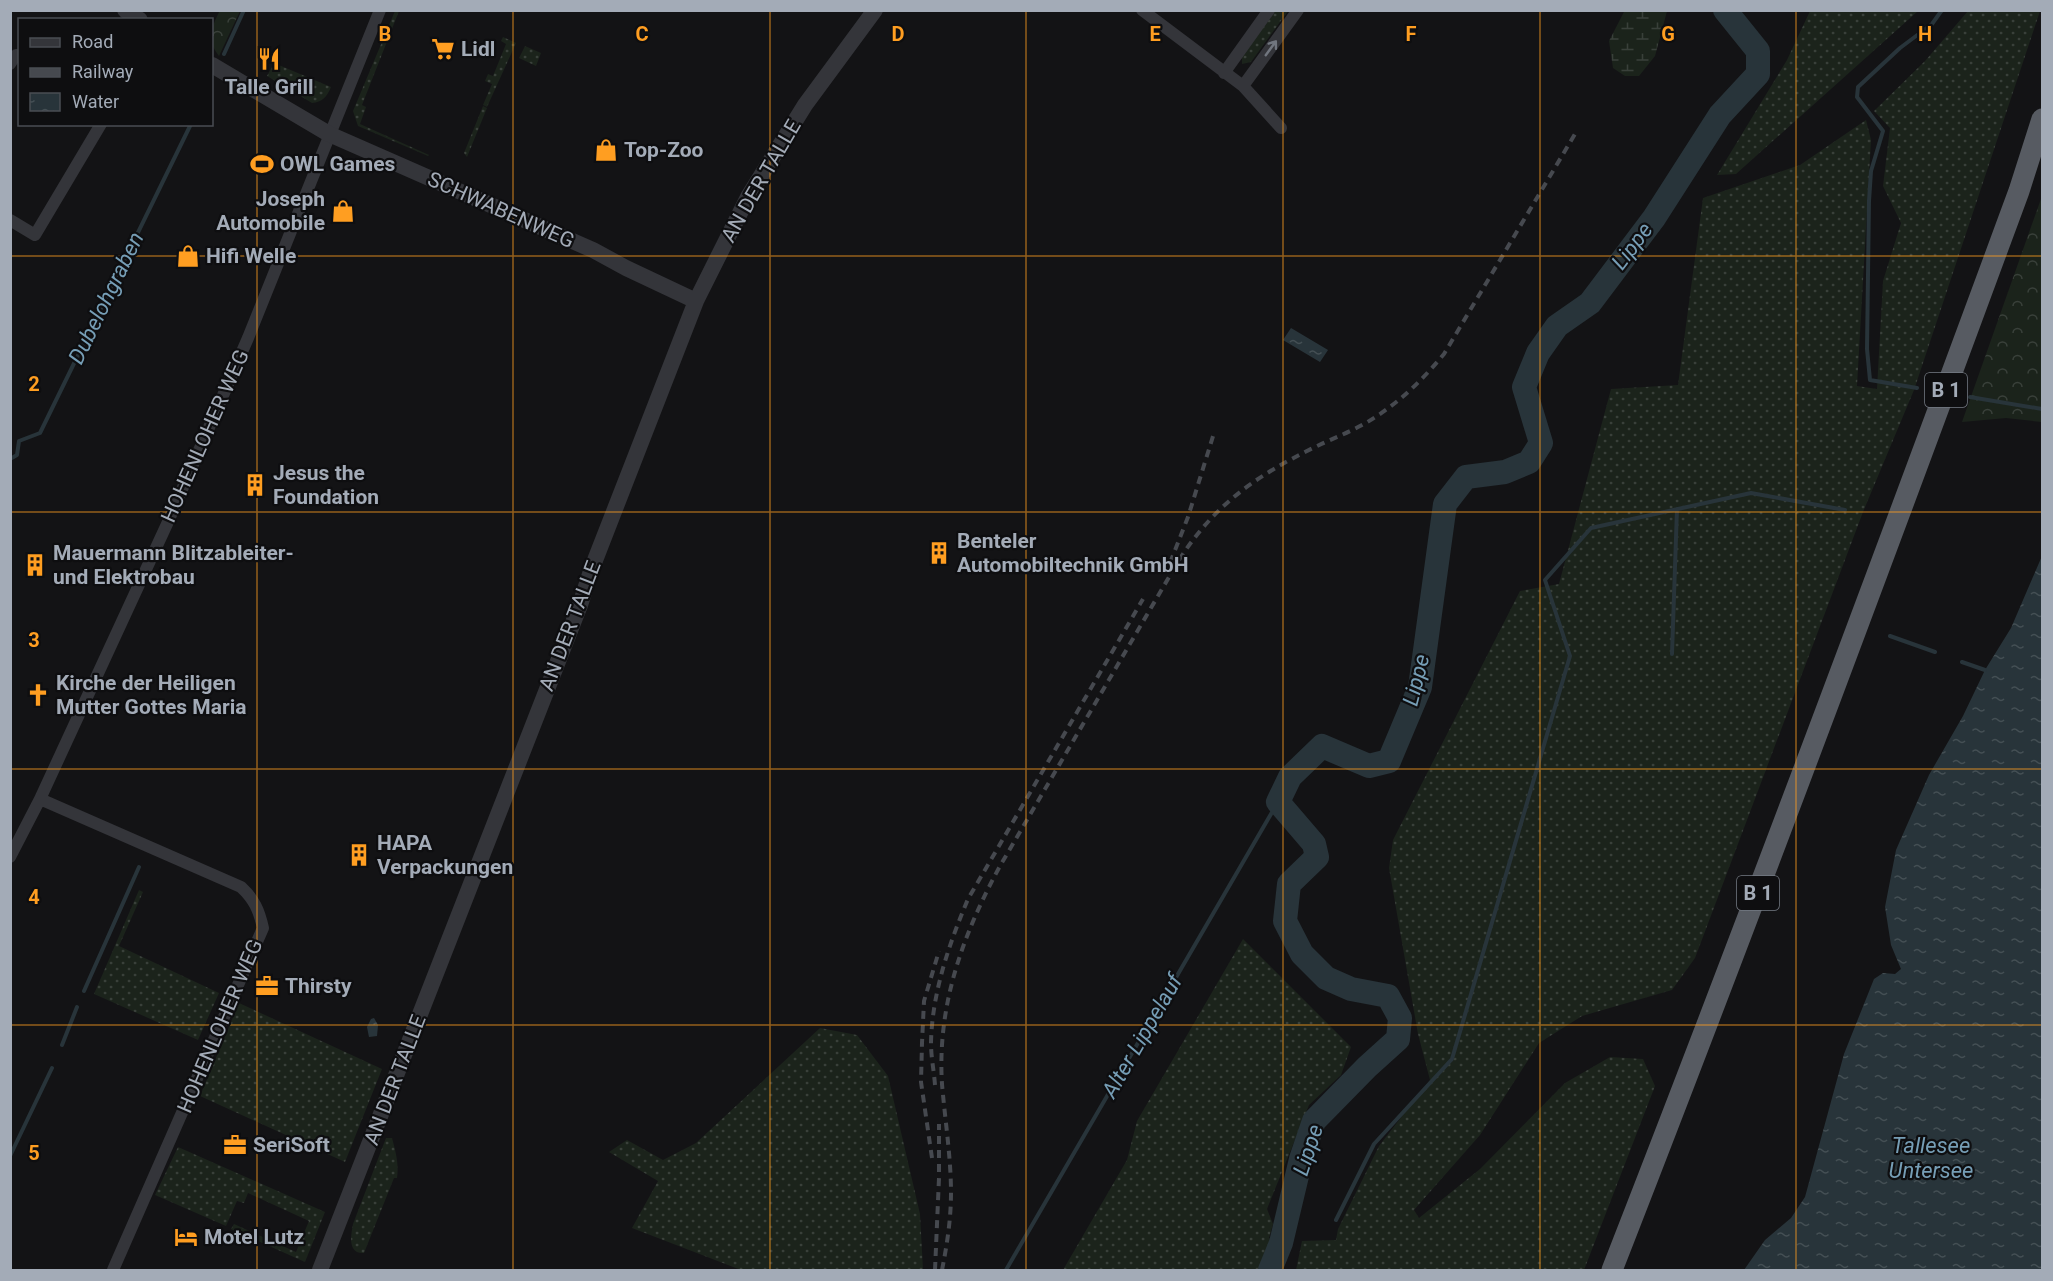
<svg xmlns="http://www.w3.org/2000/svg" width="2053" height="1281" font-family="Roboto,sans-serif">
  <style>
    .grass { fill: url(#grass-dots) }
    .forest { fill: url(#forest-crowns) }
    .wetland { fill: url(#wetland-marsh) }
    .water { fill: url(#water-ripples) }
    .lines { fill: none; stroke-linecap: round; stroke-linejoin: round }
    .stream { stroke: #28343a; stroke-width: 4 }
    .river { stroke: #28343a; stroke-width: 24 }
    .minor { stroke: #34353a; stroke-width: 12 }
    .tertiary { stroke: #34353a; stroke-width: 16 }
    .trunk { stroke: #575b62; stroke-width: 21 }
    .rail { stroke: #46494f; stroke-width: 4; stroke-dasharray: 8 6; stroke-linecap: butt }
    .oneway { stroke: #71767f }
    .grid { fill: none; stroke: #ff9e21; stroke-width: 1.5; stroke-opacity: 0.55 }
    .labels { text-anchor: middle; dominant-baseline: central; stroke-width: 4.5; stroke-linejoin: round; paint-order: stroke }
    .shield { fill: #0e0e10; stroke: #767c85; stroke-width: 1.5 }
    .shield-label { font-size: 20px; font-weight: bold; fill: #a3abb7 }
    .poi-label { font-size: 21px; font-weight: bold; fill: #a3abb7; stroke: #0e0e10; text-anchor: start }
    .street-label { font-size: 21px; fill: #a3abb7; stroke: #0e0e10 }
    .water-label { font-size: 22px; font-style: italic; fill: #769eb6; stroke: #0e0e10 }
    .grid-label { font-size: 20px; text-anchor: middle; font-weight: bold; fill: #ff9e21; stroke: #0e0e10; stroke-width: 4.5; stroke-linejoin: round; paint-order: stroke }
  </style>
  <defs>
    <pattern id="grass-dots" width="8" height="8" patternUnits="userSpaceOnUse" patternTransform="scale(1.5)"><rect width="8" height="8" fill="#1b231b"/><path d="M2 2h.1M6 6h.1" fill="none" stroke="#39403a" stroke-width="1.8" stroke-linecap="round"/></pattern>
    <pattern id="forest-crowns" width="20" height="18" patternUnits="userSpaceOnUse" patternTransform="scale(1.5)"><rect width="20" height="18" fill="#1b231b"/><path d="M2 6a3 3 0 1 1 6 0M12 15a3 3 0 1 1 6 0" fill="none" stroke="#39403a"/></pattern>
    <pattern id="wetland-marsh" width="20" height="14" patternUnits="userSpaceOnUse" patternTransform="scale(1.5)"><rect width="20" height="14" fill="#1b231b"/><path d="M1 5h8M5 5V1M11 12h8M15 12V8" fill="none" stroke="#39403a"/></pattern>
    <pattern id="water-ripples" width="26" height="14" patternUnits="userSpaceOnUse" patternTransform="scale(1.5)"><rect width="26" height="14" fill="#28343a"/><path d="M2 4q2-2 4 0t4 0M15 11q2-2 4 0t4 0" fill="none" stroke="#444f54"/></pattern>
  </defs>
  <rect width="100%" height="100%" fill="#131315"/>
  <path class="grass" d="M395,11H399L362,105L366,107L360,124L429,155L428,156L358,126L353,111Z
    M1275,11H1288L1251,62L1242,64V56Z
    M1810,11H1918L1736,174L1717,175L1787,60Z
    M1968,11H2040L1914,390L1863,512L1695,958L1672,990L1582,1016L1539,1043L1480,1135L1414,1210L1419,1218L1480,1169L1565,1083L1610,1057L1643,1059L1655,1086L1584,1270H1296L1302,1241L1336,1240L1338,1229L1379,1146L1430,1080L1418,1034L1389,868L1393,840L1520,591L1559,584L1611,389L1678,385L1703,198L1800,165L1866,120L1871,140L1857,386L1877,389L1883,281L1901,223L1883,186L1890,128L1874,111L1925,61Z
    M503,37L516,43L487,107L483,105L492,84L485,81L488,74L493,76L506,44L501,41Z
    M525,46L541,53L536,66L519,58Z
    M274,63L331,87C327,97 322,102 312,103L267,76Z
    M483,106L487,108L467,157L464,153Z
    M139,890L143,892L119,946L219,993L198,1040L94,994Z
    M1243,939L1351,1047L1341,1075L1309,1105L1267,1209L1273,1224L1269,1238L1275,1242L1262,1270H1063L1127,1160L1137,1121Z
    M239,1003L382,1069L345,1162L200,1096Z
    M820,1028L857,1035L888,1076L920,1214L923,1270H741L632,1228L658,1181L609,1152L627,1140L663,1160L696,1143Z
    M386,1138H392C396,1153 399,1164 397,1178H394L364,1253C347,1254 351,1235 353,1224Z
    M178,1147L325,1212L305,1262L231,1229L234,1224L296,1252L309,1221L248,1193L244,1203L237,1201L226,1226L155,1195Z"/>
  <path class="forest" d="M220,10L240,11L219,56C206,39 211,29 220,10Z
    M2042,196V422L2006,418L1962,422Z"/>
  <path class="wetland" d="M1625,10L1667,11L1655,56L1639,76H1625L1613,68L1609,41Z"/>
  <path class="water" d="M1291,328L1328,350L1320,362L1283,340Z
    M2042,556V1270H1744L1765,1240L1791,1218L1805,1197L1844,1054L1874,979L1883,973L1895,974L1901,969L1891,945L1885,907L1896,850L1929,775L1963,716L1985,670L2011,628Z
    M374,1018L378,1025L377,1036L369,1037L367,1027L371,1019Z"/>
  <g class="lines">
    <path class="stream" d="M224,54L244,10
      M1917,388L1870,380L1867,349L1869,201L1871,171L1883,131L1857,97L1858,87L1900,48L1932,24L1942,10
      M1970,397L2042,409
      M10,459L17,455L19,441L40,433L191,124
      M1890,636L1935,652
      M1672,654L1677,509
      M1962,662L1985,670
      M84,991L139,867
      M62,1045L77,1007
      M10,1156L52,1068
      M1336,1220L1374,1144L1452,1059L1570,656L1545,580L1591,528L1751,493L1845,510
      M1006,1270L1278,802"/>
    <path class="river" d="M1270,1270L1281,1243L1301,1159L1314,1121L1367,1067L1398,1039L1400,1018L1388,996L1351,989L1326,978L1302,954L1285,921L1289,884L1317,857L1314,844L1278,802L1290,777L1322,746L1369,766L1389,761L1420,687L1445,504L1466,477L1505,472L1529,462L1541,443L1524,387L1538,353L1557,326L1590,303L1654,218L1720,115L1758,74V51L1725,10"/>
    <path class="minor" d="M1142,10L1243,86L1281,128
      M10,64L16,55H20
      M1224,73L1269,10
      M1243,86L1298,10
      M10,220L35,235L101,124
      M10,857L40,799
      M113,1270L263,928C259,910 254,899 241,887L40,799L167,524L248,338L380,10"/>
    <path class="tertiary" d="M125,10L140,20
      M212,65L329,134L593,250L626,268L696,301
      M320,1270L580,605L592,568L696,301L748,197L805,105L875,10"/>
    <path class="trunk" d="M1612,1270C1752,912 1886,552 2019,191L2042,119"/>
    <path class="rail" d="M1170,563L1188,517L1214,433
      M935,1085C934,1071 931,1057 931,1043C932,993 949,944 968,899L1143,599
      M932,1158L921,1082L922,1043L924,1001L939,951
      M935,1270L939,1178V1124
      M942,1270C947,1245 951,1219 951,1193C951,1157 945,1120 942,1084C937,1005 963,934 1000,866L1179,560C1215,504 1256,476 1315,447C1336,437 1358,429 1377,416C1403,399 1424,378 1444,354L1575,134"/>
  </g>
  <defs><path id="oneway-shaft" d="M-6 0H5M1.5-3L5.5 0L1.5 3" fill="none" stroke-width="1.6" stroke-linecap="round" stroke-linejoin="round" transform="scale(1.5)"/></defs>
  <use class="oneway" href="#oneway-shaft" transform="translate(1271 48) rotate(-54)"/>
  <path class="grid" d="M257,10V1270M513,10V1270M770,10V1270M1026,10V1270M1283,10V1270M1540,10V1270M1796,10V1270M10,256H2042M10,512H2042M10,769H2042M10,1025H2042"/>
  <defs>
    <g id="supermarket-bare" transform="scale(1.8)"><path d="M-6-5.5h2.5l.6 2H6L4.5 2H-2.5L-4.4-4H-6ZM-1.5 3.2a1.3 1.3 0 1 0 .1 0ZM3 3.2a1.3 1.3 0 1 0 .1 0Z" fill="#ff9e21" stroke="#0e0e10" stroke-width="2.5" paint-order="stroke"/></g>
    <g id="restaurant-bare" transform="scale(1.8)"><path d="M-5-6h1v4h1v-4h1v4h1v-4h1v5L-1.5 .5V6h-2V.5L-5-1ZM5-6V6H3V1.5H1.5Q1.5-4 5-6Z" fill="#ff9e21" stroke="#0e0e10" stroke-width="2.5" paint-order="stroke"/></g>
    <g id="shop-bare" transform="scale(1.8)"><path d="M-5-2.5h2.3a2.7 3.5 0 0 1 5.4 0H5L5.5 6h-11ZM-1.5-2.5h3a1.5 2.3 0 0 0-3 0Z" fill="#ff9e21" stroke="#0e0e10" stroke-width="2.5" paint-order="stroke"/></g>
    <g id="stadium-bare" transform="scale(1.8)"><path d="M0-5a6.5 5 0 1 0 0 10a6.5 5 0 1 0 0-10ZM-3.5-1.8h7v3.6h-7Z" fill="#ff9e21" stroke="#0e0e10" stroke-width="2.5" paint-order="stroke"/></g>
    <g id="building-bare" transform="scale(1.8)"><path d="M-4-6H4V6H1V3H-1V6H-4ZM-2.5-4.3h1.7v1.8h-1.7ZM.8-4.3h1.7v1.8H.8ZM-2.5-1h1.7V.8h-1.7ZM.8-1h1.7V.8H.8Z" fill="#ff9e21" stroke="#0e0e10" stroke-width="2.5" paint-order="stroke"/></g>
    <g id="church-bare" transform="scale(1.8)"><path d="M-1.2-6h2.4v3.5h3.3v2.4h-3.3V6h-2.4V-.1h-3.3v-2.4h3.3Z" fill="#ff9e21" stroke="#0e0e10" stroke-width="2.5" paint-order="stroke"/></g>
    <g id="office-bare" transform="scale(1.8)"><path d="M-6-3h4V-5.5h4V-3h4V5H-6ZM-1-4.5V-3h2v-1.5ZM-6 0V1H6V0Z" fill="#ff9e21" stroke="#0e0e10" stroke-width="2.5" paint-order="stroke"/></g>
    <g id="hotel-bare" transform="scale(1.8)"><path d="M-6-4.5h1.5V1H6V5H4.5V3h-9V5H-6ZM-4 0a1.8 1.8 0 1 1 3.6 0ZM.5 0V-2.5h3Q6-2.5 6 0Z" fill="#ff9e21" stroke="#0e0e10" stroke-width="2.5" paint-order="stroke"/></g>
  </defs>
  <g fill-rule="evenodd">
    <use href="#supermarket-bare" x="443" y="49"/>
    <use href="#restaurant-bare" x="269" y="59"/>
    <use href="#shop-bare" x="606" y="150"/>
    <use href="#stadium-bare" x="262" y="164"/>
    <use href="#shop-bare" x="343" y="211"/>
    <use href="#shop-bare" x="188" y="256"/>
    <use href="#building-bare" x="255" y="485"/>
    <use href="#building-bare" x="939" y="553"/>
    <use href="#building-bare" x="35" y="565"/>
    <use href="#church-bare" x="38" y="695"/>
    <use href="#building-bare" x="359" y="855"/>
    <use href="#office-bare" x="267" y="986"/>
    <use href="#office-bare" x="235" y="1145"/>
    <use href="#hotel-bare" x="186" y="1237"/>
  </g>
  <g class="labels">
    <g class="shield">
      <rect x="1925" y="373" width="42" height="34" rx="4.5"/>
      <rect x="1737" y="876" width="42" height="34" rx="4.5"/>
    </g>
    <g class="shield-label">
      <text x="1946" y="390">B 1</text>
      <text x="1758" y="893">B 1</text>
    </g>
    <g class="poi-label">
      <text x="461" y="49">Lidl</text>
      <text x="269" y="87" text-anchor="middle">Talle Grill</text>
      <text x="624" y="150">Top-Zoo</text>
      <text x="280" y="164">OWL Games</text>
      <text x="325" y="199" text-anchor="end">Joseph<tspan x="325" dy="24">Automobile</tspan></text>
      <text x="206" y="256">Hifi Welle</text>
      <text x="273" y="473">Jesus the<tspan x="273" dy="24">Foundation</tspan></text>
      <text x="957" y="541">Benteler<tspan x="957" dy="24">Automobiltechnik GmbH</tspan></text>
      <text x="53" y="553">Mauermann Blitzableiter-<tspan x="53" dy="24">und Elektrobau</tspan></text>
      <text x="56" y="683">Kirche der Heiligen<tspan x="56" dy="24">Mutter Gottes Maria</tspan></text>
      <text x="377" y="843">HAPA<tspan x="377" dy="24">Verpackungen</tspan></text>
      <text x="285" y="986">Thirsty</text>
      <text x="253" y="1145">SeriSoft</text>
      <text x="204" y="1237">Motel Lutz</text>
    </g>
    <g class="street-label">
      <text transform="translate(761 181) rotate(-60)">AN DER TALLE</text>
      <text transform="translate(501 210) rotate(24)">SCHWABENWEG</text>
      <text transform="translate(205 436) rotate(-66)">HOHENLOHER WEG</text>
      <text transform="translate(570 626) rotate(-69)">AN DER TALLE</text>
      <text transform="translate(220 1026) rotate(-67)">HOHENLOHER WEG</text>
      <text transform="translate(395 1080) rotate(-69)">AN DER TALLE</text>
    </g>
    <g class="water-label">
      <text transform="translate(1632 246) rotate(-53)">Lippe</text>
      <text transform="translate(106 298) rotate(-64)">Dubelohgraben</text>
      <text transform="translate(1416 680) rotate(-76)">Lippe</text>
      <text transform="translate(1142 1036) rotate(-60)">Alter Lippelauf</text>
      <text x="1931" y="1145">Tallesee<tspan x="1931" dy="25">Untersee</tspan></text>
      <text transform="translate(1308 1150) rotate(-72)">Lippe</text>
    </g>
  </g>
  <g class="grid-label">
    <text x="385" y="41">B</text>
    <text x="642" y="41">C</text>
    <text x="898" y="41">D</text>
    <text x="1155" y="41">E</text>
    <text x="1411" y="41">F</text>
    <text x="1668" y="41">G</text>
    <text x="1925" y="41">H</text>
    <text x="34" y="391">2</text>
    <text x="34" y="647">3</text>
    <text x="34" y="904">4</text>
    <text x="34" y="1160">5</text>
  </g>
  <rect width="2053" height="1281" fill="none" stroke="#a3abb7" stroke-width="24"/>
  <rect x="18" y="18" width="195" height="108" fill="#0e0e10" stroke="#4a4d53" stroke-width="1.5"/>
  <rect x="30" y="38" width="30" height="9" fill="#34353a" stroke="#4a4d53" stroke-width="1.5"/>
  <text x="72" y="48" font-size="18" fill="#a3abb7">Road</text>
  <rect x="30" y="68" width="30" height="9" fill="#46494f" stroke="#4a4d53" stroke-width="1.5"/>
  <text x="72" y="78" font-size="18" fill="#a3abb7">Railway</text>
  <rect x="30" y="93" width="30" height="18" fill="url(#water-ripples)" stroke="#4a4d53" stroke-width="1.5"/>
  <text x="72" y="108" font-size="18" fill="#a3abb7">Water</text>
</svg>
